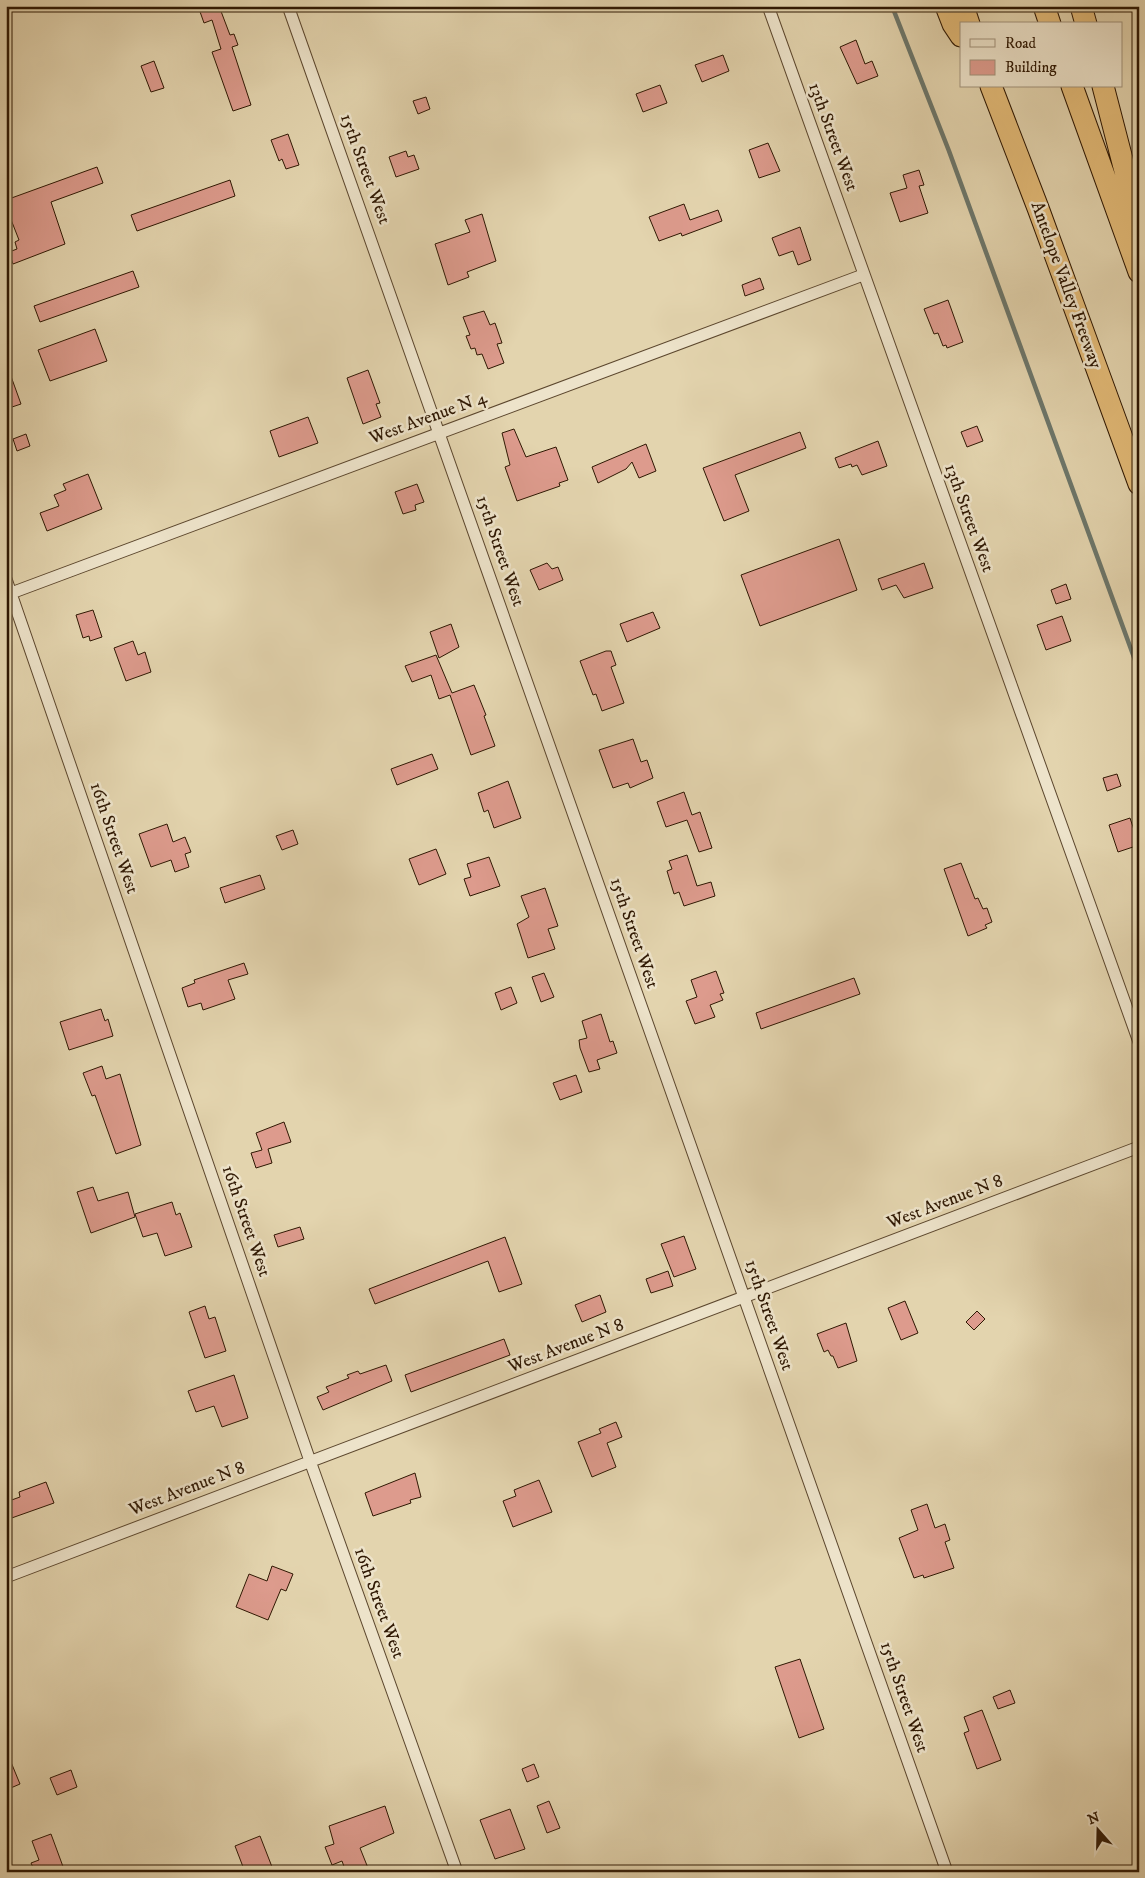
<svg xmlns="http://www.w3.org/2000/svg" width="1145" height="1878" font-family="'IM FELL DW Pica',serif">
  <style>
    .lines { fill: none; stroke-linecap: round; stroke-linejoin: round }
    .stream { stroke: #6d776b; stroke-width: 4.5 }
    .building { fill: #dd9b8d; stroke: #2f1803 }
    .street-casing { stroke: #5c472e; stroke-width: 13 }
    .highway-casing { stroke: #2f1803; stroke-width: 23 }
    .street { stroke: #ede3ca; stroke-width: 11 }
    .highway { stroke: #e2ba77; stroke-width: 21 }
    .labels { text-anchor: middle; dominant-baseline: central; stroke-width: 5; stroke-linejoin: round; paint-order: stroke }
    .street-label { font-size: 18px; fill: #2f1803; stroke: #ede3ca }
  </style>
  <rect width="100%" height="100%" fill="#e3d4ae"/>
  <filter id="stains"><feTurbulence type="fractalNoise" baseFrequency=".004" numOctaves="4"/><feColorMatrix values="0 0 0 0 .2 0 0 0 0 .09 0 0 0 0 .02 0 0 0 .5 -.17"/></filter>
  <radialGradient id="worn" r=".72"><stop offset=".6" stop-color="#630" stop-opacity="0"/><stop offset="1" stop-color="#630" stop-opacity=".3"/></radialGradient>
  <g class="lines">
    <path class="stream" d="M892,6L949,151L1139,671"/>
  </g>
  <path class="building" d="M198,6H219L230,35L234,34L238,45L232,47L251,105L233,111L212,52L221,49L212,20L204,23Z
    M856,40L865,64L872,61L878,76L857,84L840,47Z
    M723,55L729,71L702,82L695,65Z
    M154,61L164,88L151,92L141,66Z
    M660,85L667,103L643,112L636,94Z
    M426,97L430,109L418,114L413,101Z
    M288,134L299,165L286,169L282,159L279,161L271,140Z
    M768,143L780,171L759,178L749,150Z
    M406,151L408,157L414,155L419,169L396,177L389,157Z
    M97,167L103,183L51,202L65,244L13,264L9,252L17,249L15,242L19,240L10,217L6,218V200Z
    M919,170L924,185L919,186L928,213L900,222L890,193L907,188L903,175Z
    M230,180L235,196L137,231L131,215Z
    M684,204L690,220L718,210L722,221L682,236L681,233L659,241L649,217Z
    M482,214L496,261L467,272L469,277L448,285L435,244L470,232L465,220Z
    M800,227L811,260L798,265L793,251L779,256L772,238Z
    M133,271L139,287L40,322L34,306Z
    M760,278L764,289L745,296L742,285Z
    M948,300L963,342L947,348L946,345L943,346L938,333L934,334L924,309Z
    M484,311L490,325L495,323L502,343L497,344L504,363L488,369L482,354L477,355L475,348L471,349L466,336L470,335L463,317Z
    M95,329L107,361L50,381L38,350Z
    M6,368H8L21,404L6,409Z
    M368,370L380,403L376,404L381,417L363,424L347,378Z
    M308,417L318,443L279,457L270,431Z
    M977,426L983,441L967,447L961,432Z
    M514,429L526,457L556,447L568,480L559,483L560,486L517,501L505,467L510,465L502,433Z
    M800,432L806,448L735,475L749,511L724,521L703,468Z
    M26,434L30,446L17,451L13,439Z
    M878,441L887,466L862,475L857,465L852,467L851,464L839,468L835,458Z
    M646,444L656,471L639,478L632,462L626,469L598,483L592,467Z
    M88,474L102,509L47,531L40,513L59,506L54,495L66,490L63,484Z
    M417,484L424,502L415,505L416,510L403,514L395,492Z
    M839,539L857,590L760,626L741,575Z
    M547,563L552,569L558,567L563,580L539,590L530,570Z
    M924,563L933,588L904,598L896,585L882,590L878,579Z
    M1066,584L1071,599L1056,604L1051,590Z
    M93,610L102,637L90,641L89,636L83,638L76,615Z
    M653,612L660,628L627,642L620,624Z
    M1062,616L1071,641L1046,650L1037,625Z
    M451,624L459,647L439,658L430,632Z
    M133,641L138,655L145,652L151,672L126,681L114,648Z
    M606,651H611L616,665L611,667L624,703L602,711L596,694L593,695L580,661Z
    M436,655L452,693L474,685L486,715L484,716L495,746L471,755L450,695L439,699L431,675L412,682L405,666Z
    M633,739L641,762L647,760L653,778L630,788L628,783L613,788L599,750Z
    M432,754L438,769L397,785L391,769Z
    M1117,774L1121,786L1107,791L1103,778Z
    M508,781L521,818L494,828L488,810L484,812L478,793Z
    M684,792L692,815L700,812L712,848L699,852L687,820L666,827L657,802Z
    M1130,818L1139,845L1118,852L1109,825Z
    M167,824L173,842L185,837L191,852L185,854L189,867L175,872L171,860L151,867L139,834Z
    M293,830L298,844L282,850L276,836Z
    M436,849L446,874L419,885L409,859Z
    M687,855L697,886L711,882L715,896L684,906L679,892L674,894L667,871L672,869L669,861Z
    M489,857L500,886L470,896L464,879L471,877L467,864Z
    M961,863L975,899L978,898L983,909L987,908L992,922L985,925L987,928L968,936L944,869Z
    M260,875L265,889L225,903L220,888Z
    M545,888L558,926L548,929L555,949L528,958L517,924L529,917L521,896Z
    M244,963L248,974L228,980L235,999L203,1010L201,1003L188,1007L182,988L195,983L194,980Z
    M716,971L724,993L720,994L723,1000L710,1005L715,1017L695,1024L686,1001L697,997L691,980Z
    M544,973L554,997L541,1002L532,977Z
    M854,978L860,994L761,1029L756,1013Z
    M511,987L517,1003L501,1010L495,993Z
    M101,1009L105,1021L108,1019L113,1036L69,1050L60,1022Z
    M601,1014L610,1042L613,1041L617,1053L597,1060L600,1069L589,1072L580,1048L579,1040L587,1038L582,1021Z
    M102,1066L106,1079L120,1074L141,1145L116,1154L95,1095L92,1096L83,1073Z
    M576,1075L582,1092L560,1100L553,1083Z
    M284,1122L291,1142L268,1149L272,1163L256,1168L251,1153L262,1150L256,1133Z
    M93,1187L98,1201L128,1192L135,1217L91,1233L77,1192Z
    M172,1202L176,1215L180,1213L192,1247L165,1256L157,1233L143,1237L135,1214Z
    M300,1227L304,1239L278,1247L274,1235Z
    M684,1236L696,1269L674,1277L661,1244Z
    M505,1237L522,1284L499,1292L488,1261L375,1304L369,1289Z
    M668,1271L673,1286L651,1293L646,1279Z
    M600,1295L606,1312L582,1322L575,1305Z
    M905,1301L918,1333L901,1340L888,1308Z
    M205,1306L209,1319L215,1317L226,1351L205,1358L189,1312Z
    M977,1311L985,1319L974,1330L966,1322Z
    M846,1323L857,1361L838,1368L833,1356H831L828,1350L824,1352L817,1334Z
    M504,1339L510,1355L411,1392L405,1375Z
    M386,1365L392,1381L323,1410L317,1397L329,1392L326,1387L349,1378L347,1375L358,1371L360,1374Z
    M234,1375L248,1418L222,1427L214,1406L196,1412L188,1391Z
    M616,1422L622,1437L607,1443L616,1467L592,1477L578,1442L601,1433L599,1429Z
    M415,1473L421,1497L410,1500L411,1503L373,1516L365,1493Z
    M539,1480L552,1512L513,1527L503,1501L516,1496L514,1490Z
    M46,1482L54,1503L6,1520V1502L20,1497L19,1492Z
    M927,1504L935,1528L945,1524L950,1540L945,1542L954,1568L924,1578L923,1575L914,1578L899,1538L918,1530L911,1510Z
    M272,1566L293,1574L286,1591L281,1589L268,1620L236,1607L249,1574L267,1581Z
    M800,1659L824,1729L799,1738L775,1667Z
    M1010,1690L1015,1703L998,1709L993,1697Z
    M982,1710L1001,1760L977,1769L964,1733L969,1731L964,1717Z
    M6,1750L20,1784L6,1790Z
    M534,1764L539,1777L527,1782L522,1769Z
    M71,1770L77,1787L57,1795L50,1778Z
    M549,1801L560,1828L547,1833L537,1806Z
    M385,1806L394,1833L360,1848L368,1868L358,1872H346L342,1861L332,1865L325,1847L334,1844L329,1826Z
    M510,1809L525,1849L495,1859L480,1820Z
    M51,1834L65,1872H35L31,1863L39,1860L32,1841Z
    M260,1836L274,1872H245L235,1846Z"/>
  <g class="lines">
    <g class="street-casing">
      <path id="street" d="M288,6L947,1872
        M768,6L1139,1042
        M6,579L310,1461L457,1872
        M6,595L863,275
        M6,1577L1139,1147"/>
    </g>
    <g class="highway-casing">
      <path id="highway" d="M946,6L953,24L961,36
        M963,6L969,24
        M1044,6L1050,24
        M1081,6L1086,24
        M991,86L1038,208L1139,484
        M1072,86L1139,272
        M1103,86L1130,190L1131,232"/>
    </g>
    <use href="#street" class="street"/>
    <use href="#highway" class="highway"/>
  </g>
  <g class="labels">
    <g class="street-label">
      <text transform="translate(833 137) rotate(70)">13th Street West</text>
      <text transform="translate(365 169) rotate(70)">15th Street West</text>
      <text transform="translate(1066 285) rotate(70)">Antelope Valley Freeway</text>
      <text transform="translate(428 418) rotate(-20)">West Avenue N 4</text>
      <text transform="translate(969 518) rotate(70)">13th Street West</text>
      <text transform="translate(500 551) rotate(71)">15th Street West</text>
      <text transform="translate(114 838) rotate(71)">16th Street West</text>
      <text transform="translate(634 933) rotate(71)">15th Street West</text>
      <text transform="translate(945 1202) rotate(-21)">West Avenue N 8</text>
      <text transform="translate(246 1221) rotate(71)">16th Street West</text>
      <text transform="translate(769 1315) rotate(71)">15th Street West</text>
      <text transform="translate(566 1346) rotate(-21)">West Avenue N 8</text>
      <text transform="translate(187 1489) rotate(-21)">West Avenue N 8</text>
      <text transform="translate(379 1603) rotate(70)">16th Street West</text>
      <text transform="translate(904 1697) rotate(71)">15th Street West</text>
    </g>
  </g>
  <rect width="1145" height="1878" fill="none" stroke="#e3d4ae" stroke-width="25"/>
  <rect x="8" y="8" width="1130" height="1863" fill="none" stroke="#2f1803" stroke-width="2.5"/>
  <rect x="12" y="12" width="1120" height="1853" fill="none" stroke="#2f1803"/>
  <rect x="960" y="22" width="162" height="65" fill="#ede3ca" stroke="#a1927a"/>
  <rect x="970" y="39" width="25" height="8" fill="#ede3ca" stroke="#a1927a"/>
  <text x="1005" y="48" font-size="15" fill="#2f1803">Road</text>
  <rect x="970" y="60" width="25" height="15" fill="#dd9b8d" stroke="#a1927a"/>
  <text x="1005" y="72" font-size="15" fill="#2f1803">Building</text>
  <g transform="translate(1098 1830) rotate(340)" stroke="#ede3ca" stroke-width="4" paint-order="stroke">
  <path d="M0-4L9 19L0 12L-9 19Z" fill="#2f1803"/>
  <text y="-8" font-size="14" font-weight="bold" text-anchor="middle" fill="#2f1803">N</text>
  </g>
  <rect width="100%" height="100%" filter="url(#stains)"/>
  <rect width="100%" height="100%" fill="url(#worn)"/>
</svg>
